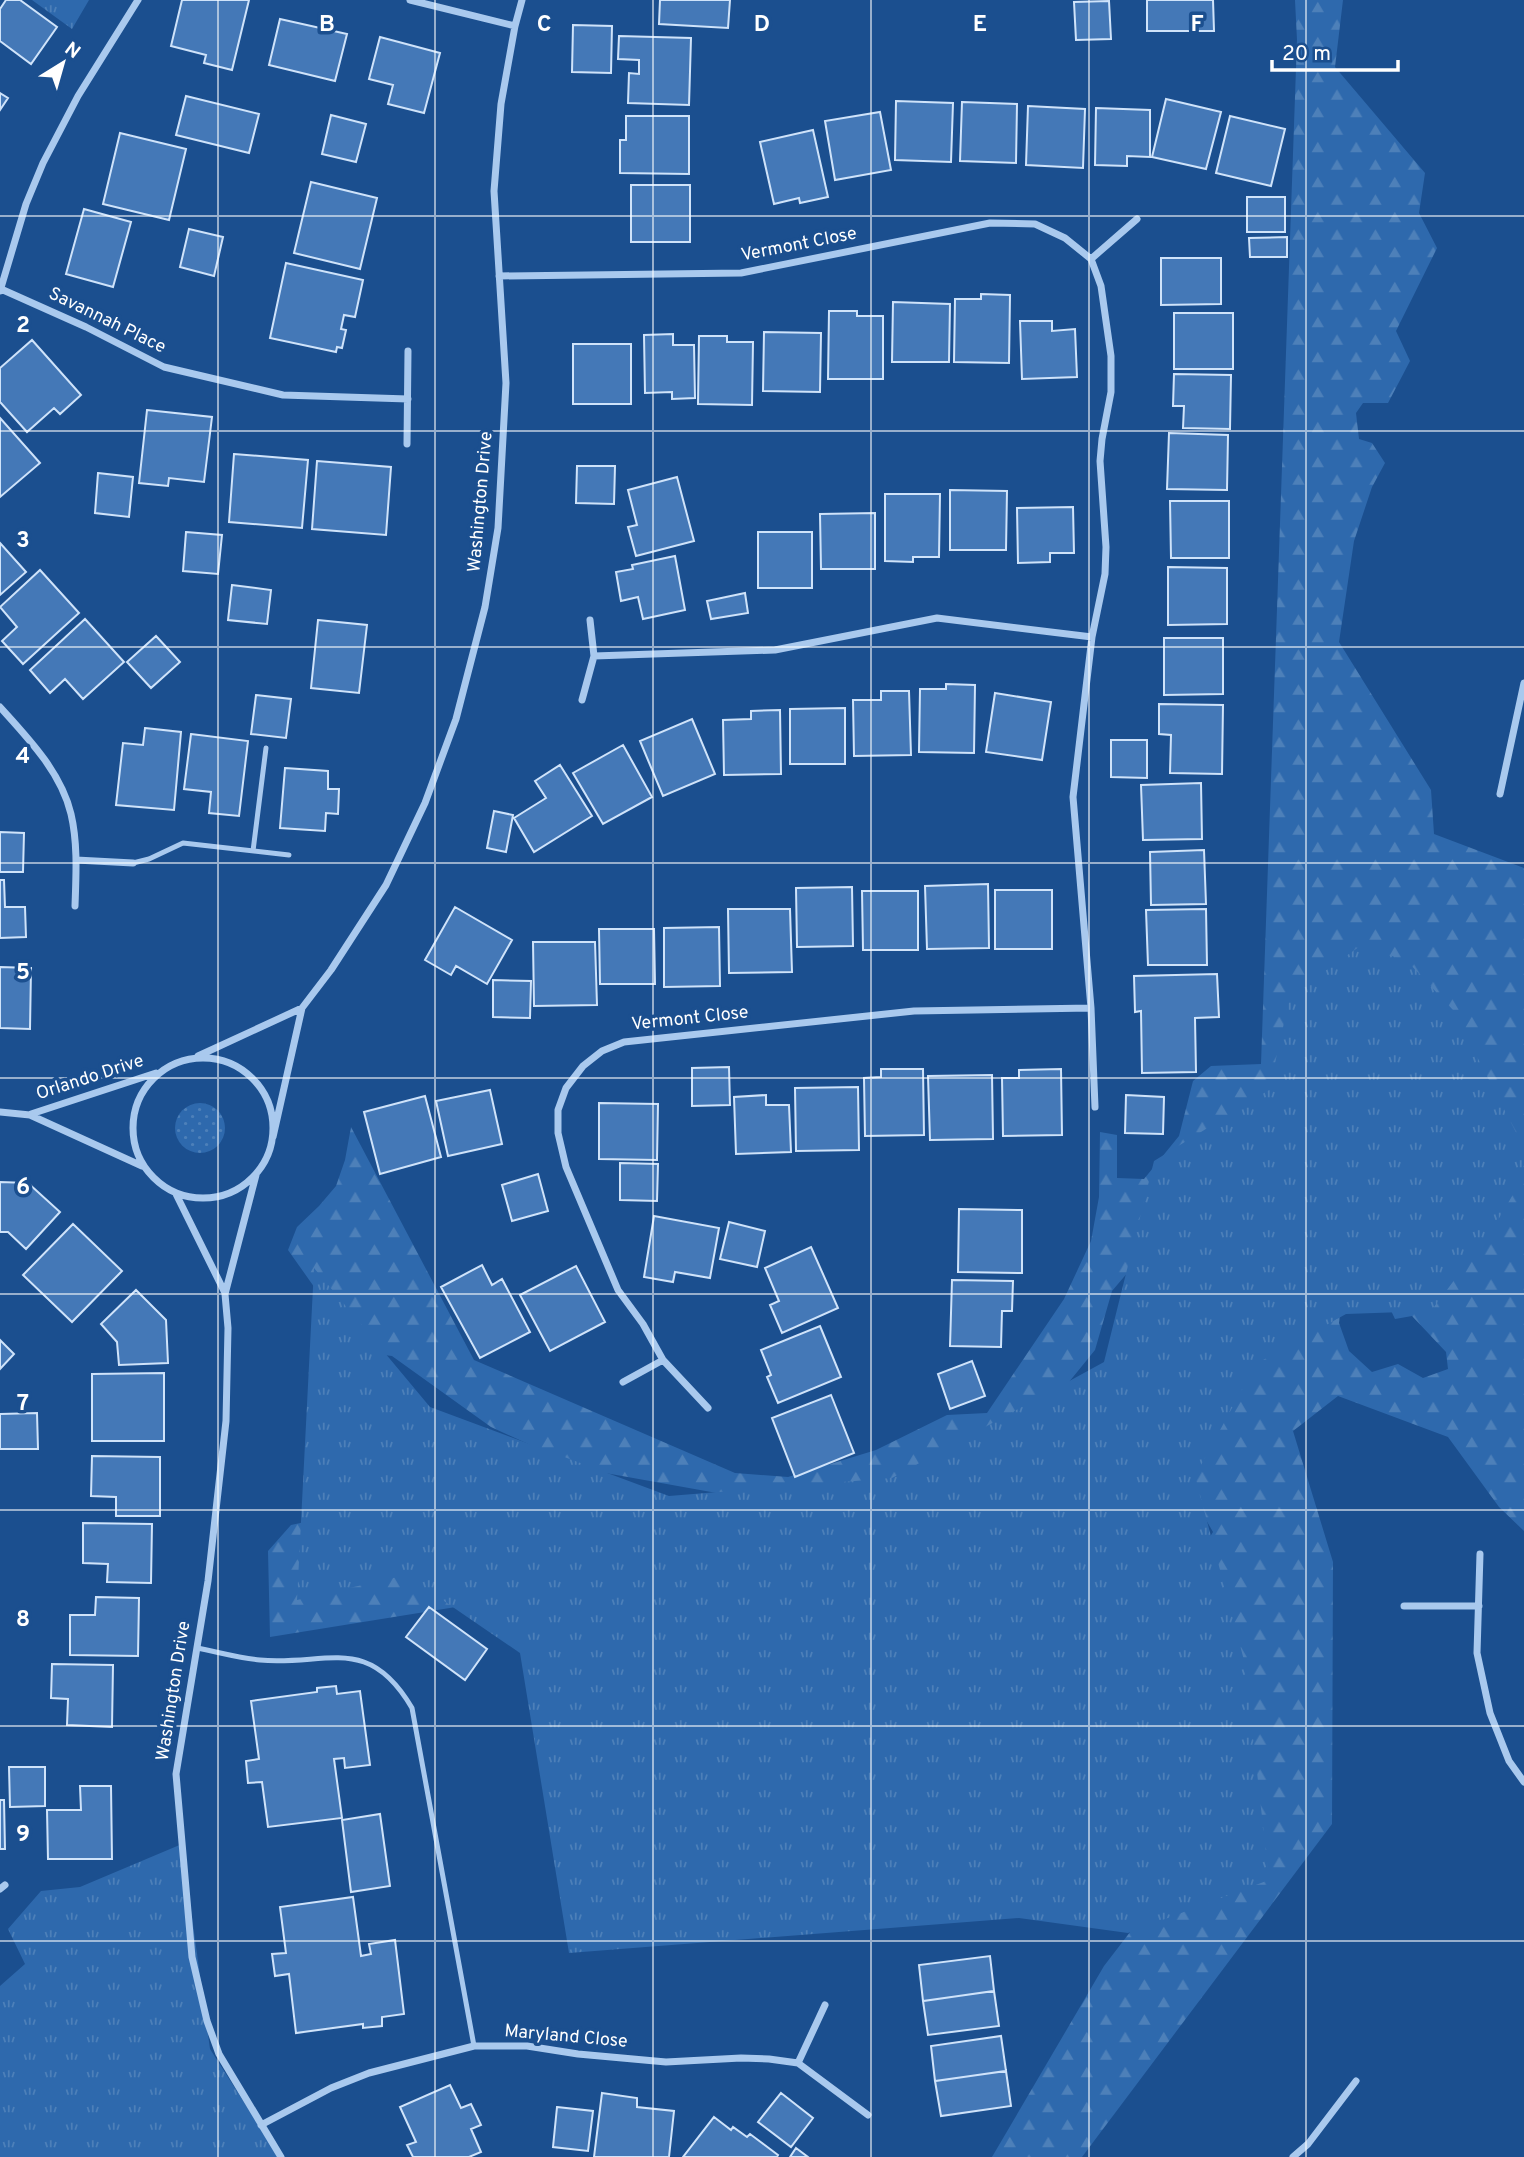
<svg xmlns="http://www.w3.org/2000/svg" width="1524" height="2157" font-family="Overpass,sans-serif">
  <style>
    .grass { fill: url(#grass-dots) }
    .forest { fill: url(#forest-firs); fill-rule: evenodd }
    .park { fill: url(#park-tufts) }
    .building { fill: #4478b7; stroke: #cfe3fa; stroke-width: 2 }
    .lines { fill: none; stroke-linecap: round; stroke-linejoin: round }
    .service { stroke: #a9c9ee; stroke-width: 5 }
    .minor { stroke: #a9c9ee; stroke-width: 7 }
    .grid { fill: none; stroke: #fff; stroke-width: 2; stroke-opacity: 0.55 }
    .labels { text-anchor: middle; dominant-baseline: central; stroke-width: 7; stroke-linejoin: round; paint-order: stroke }
    .street-label { font-size: 18px; fill: #fff; stroke: #1b4f8f }
    .grid-label { font-size: 23px; text-anchor: middle; font-weight: bold; fill: #fff; stroke: #1b4f8f; stroke-width: 7; stroke-linejoin: round; paint-order: stroke }
  </style>
  <defs>
    <pattern id="grass-dots" width="8" height="8" patternUnits="userSpaceOnUse" patternTransform="scale(1.75)"><rect width="8" height="8" fill="#2e69ad"/><path d="M2 2h.1M6 6h.1" fill="none" stroke="#4d80b9" stroke-width="1.8" stroke-linecap="round"/></pattern>
    <pattern id="forest-firs" width="22" height="20" patternUnits="userSpaceOnUse" patternTransform="scale(1.75)"><rect width="22" height="20" fill="#2e69ad"/><path d="M5 1l3.5 6h-7zM16 11l3.5 6h-7z" fill="#4d80b9"/></pattern>
    <pattern id="park-tufts" width="24" height="20" patternUnits="userSpaceOnUse" patternTransform="scale(1.75)"><rect width="24" height="20" fill="#2e69ad"/><path d="M3 7l-1-3M5 7V3M7 7l1-3M15 17l-1-3M17 17v-4M19 17l1-3" fill="none" stroke="#4d80b9"/></pattern>
  </defs>
  <rect width="100%" height="100%" fill="#1b4f8f"/>
  <path class="grass" d="M175 1128a25 25 0 1 1 50 0a25 25 0 1 1-50 0Z"/>
  <path class="forest" d="M1295,0H1343L1335,67L1425,173L1419,213L1437,248L1396,331L1410,361L1388,403H1363L1356,413L1359,439L1372,443L1385,463L1372,487L1354,541L1339,642L1431,790L1434,834L1524,868V1531L1499,1507L1448,1437L1338,1396L1293,1431L1333,1562L1332,1824L1082,2157H992L1104,1966L1157,1897L1160,1615L1213,1532L1182,1478L1163,1231L1112,1291L1095,1350L1060,1393L951,1475L728,1495L583,1469L491,1427L392,1356L376,1354L351,1339L288,1250L297,1227L319,1206L336,1186L345,1160L351,1127L474,1360L735,1473L788,1477L876,1450L947,1415L987,1413L1064,1299L1091,1241L1099,1197L1100,1132L1117,1135V1178L1144,1179L1179,1136L1193,1081L1211,1066L1261,1064L1297,40ZM1343,1294L1384,1296L1395,1319L1412,1316L1446,1352L1448,1369L1423,1378L1398,1364L1372,1372L1349,1351L1339,1323Z
    M423,1497L493,1601L270,1637L268,1551L291,1525Z"/>
  <path class="park" d="M32,0H89L72,29Z
    M1363,944L1409,963L1453,1010L1524,1148V1176L1492,1230L1431,1311L1346,1314L1256,1364L1195,1476L1245,1664L1269,1880L1128,1933L1019,1918L569,1953L520,1653L406,1575L297,1600L314,1268L430,1407L669,1496L892,1478L1104,1362L1154,1161L1269,1090L1290,996Z
    M182,1844L210,2049L279,2157H0V1986L25,1964L8,1929L41,1891L80,1887Z"/>
  <path class="building" d="M6,0H20L57,27L31,64L0,41V9Z
    M182,0H249L232,70L204,63L206,55L171,46Z
    M660,0H730L728,28L659,24Z
    M1147,0H1213L1214,31H1147Z
    M1109,1L1111,39L1076,40L1074,2Z
    M280,19L347,34L335,81L269,65Z
    M573,25L612,26L611,73L572,72Z
    M619,36L691,38L689,105L628,103L629,73L639,74V60L618,59Z
    M380,37L440,53L424,113L388,104L393,85L369,79Z
    M0,93L8,98L0,110Z
    M186,96L259,114L249,153L176,135Z
    M1166,99L1221,112L1206,169L1152,157Z
    M896,101L953,103L951,162L895,160Z
    M962,102L1017,104L1016,163L960,161Z
    M1028,106L1085,109L1083,168L1026,165Z
    M1096,108L1150,110V157L1127,156V166L1095,165Z
    M880,112L891,170L835,180L825,121Z
    M331,115L366,124L356,162L322,154Z
    M626,116H689V174L620,173V140H626Z
    M1230,116L1285,129L1271,186L1216,173Z
    M813,130L828,197L800,203L799,198L774,204L760,142Z
    M120,133L186,149L169,220L103,204Z
    M311,182L377,198L360,269L294,253Z
    M631,185H690V242H631Z
    M1247,197H1285V232H1247Z
    M84,209L131,222L113,287L66,274Z
    M189,229L223,237L214,276L180,267Z
    M1287,237V257H1250L1249,238Z
    M1161,258H1221V304L1161,305Z
    M286,263L363,280L355,317L344,315L341,329L346,330L342,348L337,347L336,352L270,338Z
    M981,294L1010,295L1009,363L954,362L955,299H981Z
    M893,302L950,304L949,362H892Z
    M829,311H857V316H883V379H828Z
    M1174,313H1233V369H1174Z
    M1020,321H1052V331L1075,329L1077,377L1022,379Z
    M764,332L821,333L820,392L763,391Z
    M673,334V345H694L695,398L672,399V392L645,393L644,335Z
    M699,336H727V342H753L752,405L698,404Z
    M32,340L81,395L60,414L54,408L27,432L0,402V368Z
    M573,344H631V404H573Z
    M1174,374L1231,375L1230,429L1183,428L1184,406H1173Z
    M147,410L212,417L204,482L169,478L168,486L139,483Z
    M0,418L40,463L0,497Z
    M1169,433L1228,435L1227,490L1167,489Z
    M234,454L308,460L302,528L229,522Z
    M317,461L391,467L386,535L312,529Z
    M577,466H615L614,504L576,503Z
    M98,473L133,477L129,517L95,513Z
    M677,477L694,541L636,556L628,527L637,525L628,490Z
    M950,490L1007,491L1006,550H950Z
    M885,494H940L939,557H913V562L885,561Z
    M1170,501H1229V558H1171Z
    M1073,507L1074,553H1050V562L1018,563L1017,508Z
    M875,513V569H821L820,514Z
    M186,532L222,535L218,574L183,571Z
    M758,532H812V588H758Z
    M0,543L26,572L0,595Z
    M675,556L685,610L643,619L638,597L621,601L616,572L633,569L632,565Z
    M1168,567L1227,568V624L1168,625Z
    M40,570L79,613L23,664L2,641L17,627L0,607Z
    M232,585L271,590L267,624L228,620Z
    M745,593L748,613L711,619L707,601Z
    M85,619L124,662L83,699L65,679L50,693L30,670Z
    M318,620L367,625L359,693L311,688Z
    M156,636L180,662L151,688L127,662Z
    M1164,638H1223V694L1164,695Z
    M946,684L975,685L974,753L919,752L920,689H946Z
    M881,691H909L911,755L854,756L853,700H881Z
    M995,693L1051,702L1042,760L986,752Z
    M256,695L291,699L286,738L251,734Z
    M1159,704L1223,705L1222,774L1170,773L1171,735L1159,734Z
    M845,708V764H790V709Z
    M780,710L781,774L724,775L723,720L751,719V711Z
    M692,719L715,774L663,796L640,741Z
    M145,728L181,732L174,810L116,805L123,743L143,745Z
    M191,734L248,741L239,816L209,813L211,792L184,789Z
    M1111,740H1147V778L1111,777Z
    M623,745L652,797L603,824L573,773Z
    M560,765L592,816L534,852L514,818L546,798L535,781Z
    M285,768L328,771V789H339L338,814L326,813L325,831L280,828Z
    M1201,783L1202,839L1143,840L1141,785Z
    M494,811L513,815L506,852L487,848Z
    M0,832L24,833L23,872H0Z
    M1204,850L1206,904L1151,905L1150,852Z
    M0,880H4L5,907H25L26,937L0,938Z
    M988,884L989,948L927,949L925,886Z
    M852,887L853,946L797,947L796,888Z
    M995,890H1052V949H995Z
    M862,891H918V950H863Z
    M455,907L512,940L487,984L456,966L451,975L425,960Z
    M728,909H790L792,972L729,973Z
    M1206,909L1207,965H1148L1146,910Z
    M719,927L720,986L664,987V928Z
    M599,929H654L655,984H600Z
    M533,942H595L597,1005L534,1006Z
    M0,967L31,968L30,1029L0,1028Z
    M1217,974L1219,1017L1195,1018L1196,1072L1142,1073L1141,1011L1135,1012L1134,976Z
    M493,980L531,981L530,1018L493,1017Z
    M729,1067L730,1105L692,1106V1068Z
    M881,1069H923L924,1135L865,1136L864,1078L881,1077Z
    M1061,1069L1062,1135L1003,1136L1002,1078H1019V1070Z
    M992,1075L993,1139L930,1140L928,1076Z
    M858,1087L859,1150L796,1151L795,1088Z
    M490,1090L502,1144L448,1156L436,1101Z
    M766,1095V1105H789L791,1152L736,1154L734,1097Z
    M1126,1095L1164,1097L1163,1134L1125,1133Z
    M425,1096L441,1157L380,1174L364,1112Z
    M599,1103L658,1104L657,1160L599,1159Z
    M620,1163L658,1164L657,1201L620,1200Z
    M538,1174L548,1211L512,1221L502,1185Z
    M0,1182L28,1183L60,1212L26,1249L8,1232H0Z
    M959,1209L1022,1210V1273L958,1272Z
    M654,1216L719,1228L710,1278L675,1272L673,1282L644,1277Z
    M729,1222L765,1231L757,1267L720,1259Z
    M73,1224L122,1271L72,1322L23,1275Z
    M811,1247L838,1308L782,1333L770,1305L779,1301L765,1268Z
    M482,1265L492,1285L502,1279L530,1332L480,1358L441,1287Z
    M576,1266L605,1322L550,1351L520,1295Z
    M952,1280L1013,1281L1012,1311H1002L1001,1347L950,1346Z
    M136,1290L166,1320L168,1363L119,1365L117,1342L101,1324Z
    M820,1326L841,1377L778,1403L767,1377L771,1375L761,1350Z
    M0,1340L14,1354L0,1369Z
    M972,1361L985,1396L950,1409L938,1374Z
    M164,1373V1441H92V1374Z
    M831,1395L854,1453L795,1477L772,1418Z
    M37,1413L38,1449H0V1414Z
    M92,1456L160,1457V1516H116V1497L91,1496Z
    M83,1523L152,1524L151,1583L107,1582L108,1564L83,1563Z
    M96,1597L139,1598L138,1656L70,1655V1615H95Z
    M429,1607L487,1649L465,1680L406,1637Z
    M52,1664L113,1665L112,1727L67,1725L68,1699L51,1698Z
    M336,1686L337,1694L360,1691L370,1765L345,1768L344,1758L334,1759L342,1818L268,1827L262,1782L248,1783L246,1761L259,1759L251,1701L317,1692V1688Z
    M9,1767H45V1806L10,1807Z
    M80,1786H111L112,1859H48L47,1810H81Z
    M0,1800H4L5,1849H0Z
    M380,1814L390,1886L351,1892L342,1820Z
    M353,1897L361,1956L371,1954L369,1944L395,1940L404,2014L382,2017V2026L363,2028V2024L296,2033L289,1974L275,1976L272,1954L286,1953L280,1907Z
    M990,1956L994,1991L923,2001L919,1965Z
    M994,1991L999,2026L928,2035L923,2001Z
    M1001,2036L1006,2071L935,2081L931,2046Z
    M1006,2071L1011,2106L941,2116L935,2081Z
    M450,2085L461,2108L471,2104L481,2125L471,2129L481,2152L469,2157H413L407,2145L416,2142L400,2107Z
    M602,2093L637,2098V2107L674,2111L669,2157H594Z
    M781,2093L813,2118L791,2147L758,2122Z
    M557,2107L593,2111L588,2151L553,2147Z
    M714,2117L731,2130L733,2127L747,2137L750,2134L778,2155L777,2157H683Z
    M796,2148L808,2157H790Z"/>
  <g class="lines">
    <path class="service" d="M253,851L266,748
      M133,863L149,859L183,843L289,855
      M197,1648C218,1652 239,1658 260,1660C327,1666 368,1633 412,1708L474,2046"/>
    <path class="minor" d="M410,0L515,26
      M1091,259L1101,286L1111,356V392L1102,439L1100,461L1106,547L1105,574L1092,637L1073,797L1091,1008L1095,1107
      M499,276L741,273L990,223L1035,224L1065,238L1091,259L1137,219
      M1,289L86,327L164,367L283,395L408,399
      M0,291L26,204L43,163L78,96L138,0
      M407,444L408,351
      M594,656L775,650L937,618L1092,637
      M582,700L594,656L590,620
      M0,707C28,738 61,772 71,814C78,844 76,876 75,906
      M1500,794L1524,683
      M76,860L133,863
      M198,1056L302,1008
      M133 1128a70 70 0 1 1 140 0a70 70 0 1 1-140 0Z
      M0,1112L30,1115L142,1166
      M31,1114L156,1073
      M273,1137L302,1008L331,970L386,885L425,803L456,719L485,607L498,528L506,383L494,191L501,104L515,26L522,0
      M256,1175L225,1294L228,1328L226,1421L208,1581L176,1774L192,1957L207,2021L219,2054L281,2157
      M176,1194L225,1293
      M663,1360L643,1324L618,1290L566,1167L558,1133V1110L566,1088L583,1066L602,1051L624,1042L914,1011L1091,1008
      M623,1382L663,1360L708,1408
      M1480,1554L1477,1653L1490,1713L1509,1761L1524,1782
      M1404,1606H1479
      M0,1889L5,1885
      M825,2005L798,2063L868,2115
      M261,2125L331,2088L369,2073L474,2046H527L578,2054L666,2062L741,2058L769,2059L798,2063
      M1293,2157L1308,2144L1356,2081"/>
  </g>
  <path class="grid" d="M218,0V2157M435,0V2157M653,0V2157M871,0V2157M1089,0V2157M1306,0V2157M0,216H1524M0,431H1524M0,647H1524M0,863H1524M0,1078H1524M0,1294H1524M0,1510H1524M0,1726H1524M0,1941H1524"/>
  <g class="labels">
    <g class="street-label">
      <text transform="translate(799 245) rotate(-11)">Vermont Close</text>
      <text transform="translate(107 321) rotate(26)">Savannah Place</text>
      <text transform="translate(481 502) rotate(-85)">Washington Drive</text>
      <text transform="translate(690 1019) rotate(-6)">Vermont Close</text>
      <text transform="translate(90 1078) rotate(-18)">Orlando Drive</text>
      <text transform="translate(174 1691) rotate(-81)">Washington Drive</text>
      <text transform="translate(566 2037) rotate(5)">Maryland Close</text>
    </g>
  </g>
  <g class="grid-label">
    <text x="327" y="31">B</text>
    <text x="544" y="31">C</text>
    <text x="762" y="31">D</text>
    <text x="980" y="31">E</text>
    <text x="1197" y="31">F</text>
    <text x="23" y="332">2</text>
    <text x="23" y="547">3</text>
    <text x="23" y="763">4</text>
    <text x="23" y="979">5</text>
    <text x="23" y="1194">6</text>
    <text x="23" y="1410">7</text>
    <text x="23" y="1626">8</text>
    <text x="23" y="1841">9</text>
  </g>
  <g transform="translate(63 63) rotate(37)" stroke="#1b4f8f" stroke-width="5" paint-order="stroke">
  <path d="M0-5L12 26L0 18L-12 26Z" fill="#ffffff"/>
  <text y="-10" font-size="19" font-weight="bold" text-anchor="middle" fill="#ffffff">N</text>
  </g>
  <path d="M1272 60v10h126v-10" fill="none" stroke="#ffffff" stroke-width="3.5"/>
  <text x="1282" y="60" font-size="21" fill="#ffffff" stroke="#1b4f8f" stroke-width="5" paint-order="stroke">20 m</text>
</svg>
